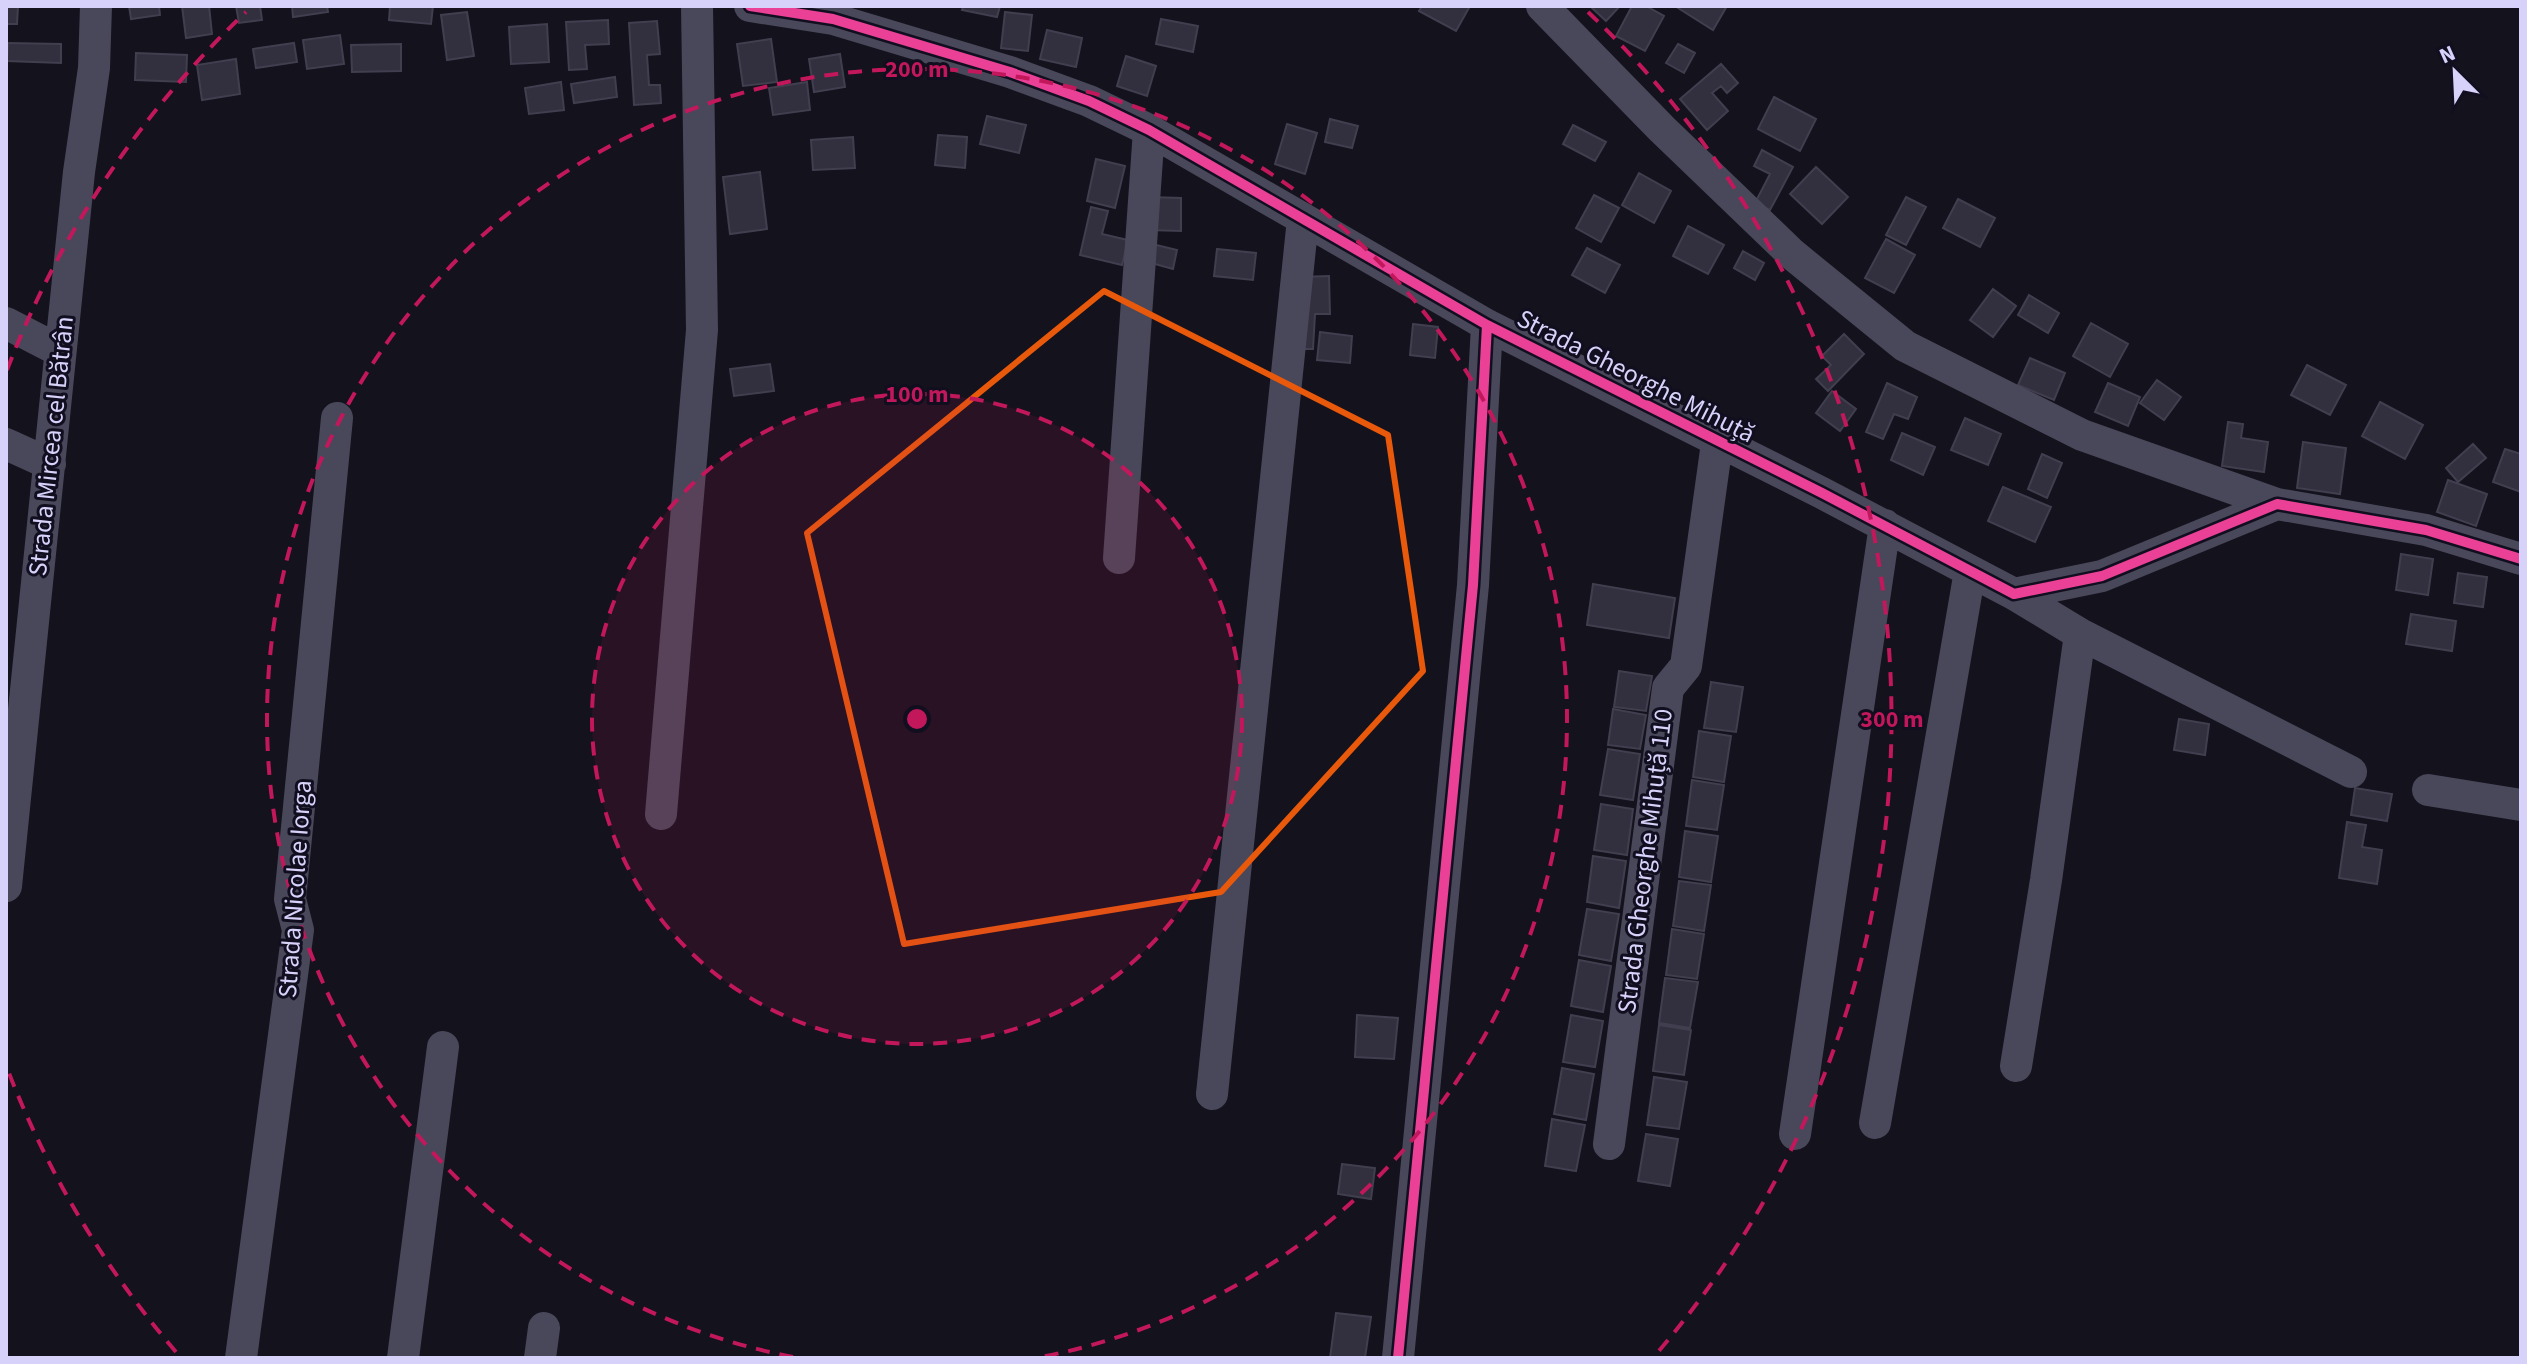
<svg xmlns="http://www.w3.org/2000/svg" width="2527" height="1364" font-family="'Source Sans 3',sans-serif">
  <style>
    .building { fill: #32303e; stroke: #413e4f; stroke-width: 2 }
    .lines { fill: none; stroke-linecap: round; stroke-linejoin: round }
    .minor { stroke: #49485b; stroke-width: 32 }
    .cycleway-casing { stroke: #110f1f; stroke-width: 15 }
    .cycleway { stroke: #ea4096; stroke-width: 10 }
    .marked { fill: none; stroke: #e8590c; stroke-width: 6; stroke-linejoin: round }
    .ring { fill: none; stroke: #c2185b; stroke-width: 4; stroke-dasharray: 14 10 }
    .labels { text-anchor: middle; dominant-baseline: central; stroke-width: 6; stroke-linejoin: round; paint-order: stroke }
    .street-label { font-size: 26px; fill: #d6d2fa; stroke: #110f1f }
    .centre { fill: #c2185b; stroke: #110f1f; stroke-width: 4 }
    .ring-label { font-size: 24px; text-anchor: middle; font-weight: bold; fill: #c2185b; stroke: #110f1f; stroke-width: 6; stroke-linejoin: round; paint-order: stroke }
  </style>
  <rect width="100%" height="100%" fill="#14121c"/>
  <path class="building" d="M6,6H18L17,24H6Z
    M129,6H159L160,15L131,19Z
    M182,6H209L212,34L186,38Z
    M236,6H260L262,20L239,23Z
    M292,6H327L328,12L293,17Z
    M390,6H433L431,24L389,20Z
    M963,6H1000L997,17L962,10Z
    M1422,6H1470L1456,31L1419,11Z
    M1590,6H1620L1606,21Z
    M1632,6H1646L1664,16L1645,51L1616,36Z
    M1675,6H1727L1713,30Z
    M467,12L474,56L447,60L441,15Z
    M1005,12L1032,15L1028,51L1001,48Z
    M1161,19L1198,26L1193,52L1156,44Z
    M608,20L609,44L585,45L587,69L569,70L566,22Z
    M657,21L660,54L647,55L649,85H660L661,103L634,105L629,23Z
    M547,24L549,62L511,64L509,27Z
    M1047,30L1082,38L1076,67L1040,59Z
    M340,35L344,64L307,69L303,40Z
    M771,39L777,82L743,86L737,44Z
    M8,43L61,44V63L7,61Z
    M294,43L297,62L256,68L253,49Z
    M401,44V71L352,72L351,45Z
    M1678,44L1695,53L1684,73L1666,63Z
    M136,53L187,55L186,82L135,80Z
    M840,54L845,87L814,92L809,59Z
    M1126,56L1156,66L1147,96L1117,86Z
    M236,59L240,94L202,100L197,65Z
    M1721,64L1738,83L1727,93L1721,86L1712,93L1728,111L1707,130L1680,99Z
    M615,77L617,97L574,103L571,84Z
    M561,82L564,110L529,114L525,88Z
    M807,82L810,110L773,115L769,88Z
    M1774,97L1816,119L1800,151L1758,129Z
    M987,116L1026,125L1019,153L980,144Z
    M1330,119L1358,126L1352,148L1325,142Z
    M1287,124L1317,133L1305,174L1275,164Z
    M1573,125L1606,142L1595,161L1563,144Z
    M938,135L967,137L965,168L935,165Z
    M853,137L855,168L813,170L811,140Z
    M1762,150L1793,167L1770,210L1755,203L1770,174L1754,166Z
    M1096,159L1125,166L1115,208L1087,201Z
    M1816,167L1848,197L1822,224L1790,194Z
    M760,172L767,229L730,234L723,177Z
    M1639,173L1671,191L1654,223L1622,205Z
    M1594,195L1619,208L1601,242L1576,228Z
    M1149,197L1181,198V231L1148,230Z
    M1906,197L1926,207L1906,245L1886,235Z
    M1958,199L1995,218L1980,247L1943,228Z
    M1091,207L1108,211L1102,234L1128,240L1122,265L1080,255Z
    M1688,226L1724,245L1708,274L1673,256Z
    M1886,239L1915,255L1894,293L1865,278Z
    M1148,243L1177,250L1173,269L1144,261Z
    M1587,248L1620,265L1605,293L1572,275Z
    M1217,249L1256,253L1253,280L1214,276Z
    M1743,251L1764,263L1755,280L1734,268Z
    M1329,276L1330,314H1315L1313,349H1298L1300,277Z
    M1993,289L2016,306L1993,337L1970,320Z
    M2029,295L2059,313L2048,333L2018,315Z
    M2091,323L2128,344L2110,377L2073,356Z
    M1413,324L1438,327L1435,358L1410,355Z
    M1320,332L1352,336L1350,363L1317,360Z
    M1844,334L1864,354L1828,391L1816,379L1831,365L1822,356Z
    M2030,358L2065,373L2054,400L2018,385Z
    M770,364L774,391L734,396L730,369Z
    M2307,365L2346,385L2330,415L2291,395Z
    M2157,380L2181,397L2164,420L2140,403Z
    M1887,383L1917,397L1908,419L1894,414L1883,439L1866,432Z
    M2108,383L2140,397L2128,426L2095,412Z
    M1832,391L1856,409L1840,431L1816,413Z
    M2380,402L2423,425L2405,459L2362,436Z
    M1965,418L2001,434L1988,465L1951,450Z
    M2228,422L2243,424L2241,438L2268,442L2264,472L2222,466Z
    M1902,433L1935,447L1923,475L1891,460Z
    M2303,442L2346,448L2340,494L2297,488Z
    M2473,444L2486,458L2458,482L2446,468Z
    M2505,449L2521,454V492L2493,482Z
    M2042,454L2062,463L2047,498L2028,489Z
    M2448,480L2487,494L2476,526L2437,512Z
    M2003,487L2051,507L2035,542L1988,521Z
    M2401,554L2433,559L2428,595L2396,590Z
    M2458,573L2487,577L2483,607L2454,603Z
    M1593,584L1675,598L1669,638L1587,625Z
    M2411,614L2456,621L2452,651L2406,644Z
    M1619,671L1652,676L1646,711L1614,707Z
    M1711,682L1743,687L1736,732L1704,728Z
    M1613,709L1646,715L1640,749L1608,745Z
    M2179,719L2209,724L2205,755L2174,750Z
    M1699,731L1731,736L1724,782L1693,777Z
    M1608,749L1640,754L1633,800L1600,795Z
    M1692,780L1724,785L1717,830L1686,826Z
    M2355,788L2392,794L2387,821L2351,815Z
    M1601,804L1633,809L1627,855L1594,850Z
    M2347,822L2366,825L2362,847L2382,850L2377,884L2339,878Z
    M1685,831L1718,836L1711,882L1679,877Z
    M1593,856L1626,861L1619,908L1587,902Z
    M1679,881L1711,885L1704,931L1673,926Z
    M1587,909L1619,914L1611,961L1579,955Z
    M1672,929L1704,934L1697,979L1666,975Z
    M1579,960L1611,966L1603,1012L1571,1006Z
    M1665,978L1698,982L1690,1028L1659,1023Z
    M1357,1015L1398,1018L1394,1059L1355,1057Z
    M1571,1015L1603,1021L1595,1067L1563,1062Z
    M1659,1025L1691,1030L1684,1075L1653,1071Z
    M1562,1068L1594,1074L1586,1120L1554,1114Z
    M1654,1077L1687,1082L1679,1129L1647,1125Z
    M1552,1119L1585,1125L1576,1171L1545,1166Z
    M1646,1134L1678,1139L1670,1186L1638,1181Z
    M1342,1164L1375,1168L1371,1199L1338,1194Z
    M1336,1313L1371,1317L1365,1358H1330Z"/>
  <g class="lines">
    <path class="minor" d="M750,6L833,19L1010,72L1089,101L1149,130L1487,325L1822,493L2014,594L2102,576L2277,504L2426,530L2521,559
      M1542,6L1662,129L1792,254L1905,346L2082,435L2277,504
      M6,323L60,351
      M6,444L50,464
      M1119,558L1149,130
      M2014,594L2080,634L2351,772
      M2428,790L2521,805
      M661,814L702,330L697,6
      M6,886L79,172L94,68L96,6
      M2016,1066L2046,880L2080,634
      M1212,1094L1303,219
      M1875,1123L1970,571
      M1795,1134L1885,525
      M1609,1144L1668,688L1686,666L1717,443
      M241,1358L298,930L290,899L337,418
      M403,1358L443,1047
      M540,1358L544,1328
      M1398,1358L1473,585L1487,325"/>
    <g class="cycleway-casing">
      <path id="cycleway" d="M750,6L833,19L1010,72L1089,101L1149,130L1487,325L1822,493L2014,594L2102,576L2277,504L2426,530L2521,559
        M1398,1358L1473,585L1487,325"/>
    </g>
    <use href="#cycleway" class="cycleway"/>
  </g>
  <path class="marked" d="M1104,291L1388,435L1423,671L1221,892L904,944L807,533Z"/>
  <circle cx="917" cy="719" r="325" fill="#c2185b" fill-opacity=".12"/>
  <g class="ring">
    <circle cx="917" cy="719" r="325"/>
    <path d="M793 1357A650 650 0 1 1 1041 1357"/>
    <path d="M176 1352A975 975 0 0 1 7 1068M7 370A975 975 0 0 1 246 12M1588 12A975 975 0 0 1 1658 1352"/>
  </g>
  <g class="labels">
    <g class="street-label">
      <text transform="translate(1636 376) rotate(27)">Strada Gheorghe Mihuță</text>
      <text transform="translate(51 446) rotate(-84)">Strada Mircea cel Bătrân</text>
      <text transform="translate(1645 861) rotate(-83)">Strada Gheorghe Mihuță 110</text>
      <text transform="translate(295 889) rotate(-86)">Strada Nicolae Iorga</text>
    </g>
  </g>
  <circle cx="917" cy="719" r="12" class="centre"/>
  <g class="ring-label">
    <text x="917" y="77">200 m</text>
    <text x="917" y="402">100 m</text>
    <text x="1892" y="727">300 m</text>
  </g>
  <rect width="2527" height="1364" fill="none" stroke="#d6d2fa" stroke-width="16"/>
  <g transform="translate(2455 72) rotate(336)" stroke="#110f1f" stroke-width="6" paint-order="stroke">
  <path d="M0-6L14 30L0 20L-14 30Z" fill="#d6d2fa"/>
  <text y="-12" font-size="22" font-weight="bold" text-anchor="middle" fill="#d6d2fa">N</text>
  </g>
</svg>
